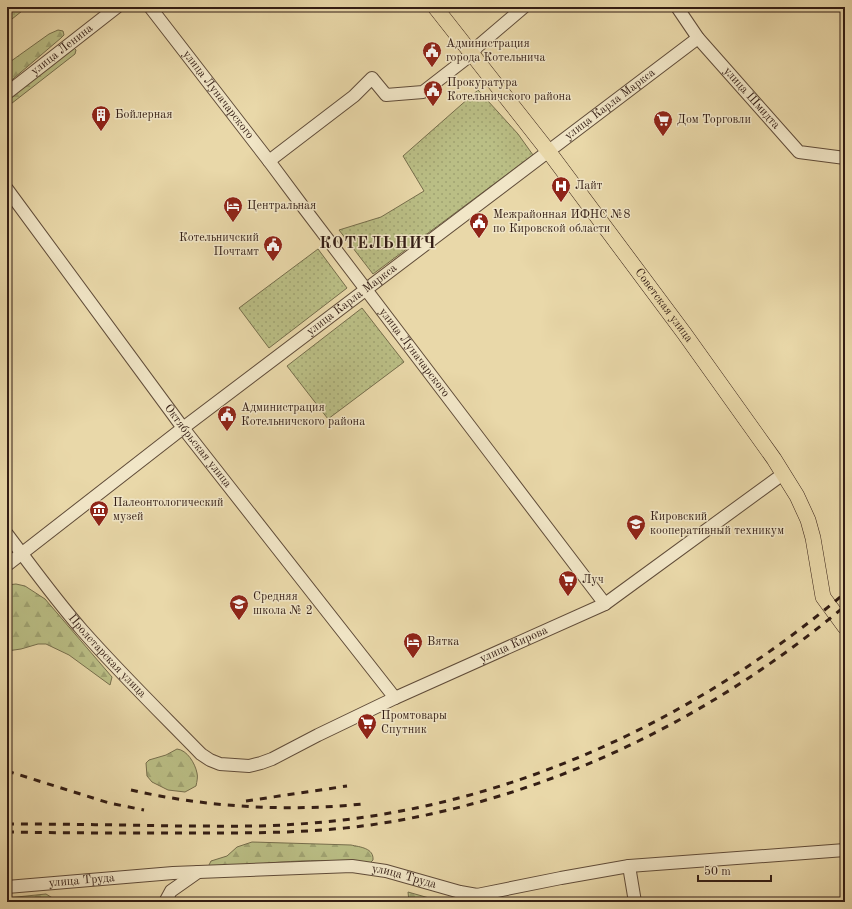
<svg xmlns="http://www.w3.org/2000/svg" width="852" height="909" font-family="'Old Standard TT',serif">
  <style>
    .forest { fill: url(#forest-firs); stroke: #766e4c }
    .park { fill: url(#park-dots); stroke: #766e4c }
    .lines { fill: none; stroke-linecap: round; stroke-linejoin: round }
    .minor-casing { stroke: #604c39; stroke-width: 14 }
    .major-casing { stroke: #331d14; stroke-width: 16 }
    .minor { stroke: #f1e6c7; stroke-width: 12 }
    .major { stroke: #e9d8a9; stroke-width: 15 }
    .rail { stroke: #331d14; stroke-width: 3; stroke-dasharray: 7 7; stroke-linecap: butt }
    .labels { text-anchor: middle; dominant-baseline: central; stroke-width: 3; stroke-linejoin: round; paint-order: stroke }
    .poi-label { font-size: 12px; fill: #331d14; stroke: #f1e6c7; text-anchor: start }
    .street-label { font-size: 12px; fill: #331d14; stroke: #f1e6c7 }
    .district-label { font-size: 16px; font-weight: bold; letter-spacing: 1px; fill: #331d14; stroke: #f1e6c7 }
  </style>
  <defs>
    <pattern id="forest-firs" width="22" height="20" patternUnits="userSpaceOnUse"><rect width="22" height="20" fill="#babe85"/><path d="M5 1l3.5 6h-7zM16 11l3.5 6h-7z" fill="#a0a372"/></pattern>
    <pattern id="park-dots" width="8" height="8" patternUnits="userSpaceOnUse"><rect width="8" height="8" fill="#babe85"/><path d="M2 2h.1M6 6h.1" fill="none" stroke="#a0a372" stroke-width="1.8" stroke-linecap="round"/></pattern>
  </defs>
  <rect width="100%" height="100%" fill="#e9d8a9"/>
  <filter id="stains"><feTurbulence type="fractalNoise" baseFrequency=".005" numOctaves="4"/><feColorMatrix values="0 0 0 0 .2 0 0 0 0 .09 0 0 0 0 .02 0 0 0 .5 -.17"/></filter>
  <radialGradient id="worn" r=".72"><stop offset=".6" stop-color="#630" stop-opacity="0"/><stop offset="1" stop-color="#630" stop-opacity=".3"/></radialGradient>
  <path class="forest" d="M58,30L63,31L64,35L61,38L7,84V64L49,34Z
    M73,47L76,50L75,54L7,107V96Z
    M16,584L25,586L45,599L112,677L110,685L69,655L46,644H38L21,649L7,651V585Z
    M177,749C187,750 195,763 197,773C198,777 197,781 196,786L185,792L168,790L152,782L147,776L146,763L149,760L166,755Z
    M252,842L351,845C360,847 374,848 373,860L370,863C318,857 263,863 211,869L209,865L211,861L227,856L237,847Z
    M408,892L443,902H409Z
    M46,894L59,902H7V898Z"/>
  <path class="park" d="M7,7H27L7,23Z
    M478,90L518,134L533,155L373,274L339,230L381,217L424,191L403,156Z
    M318,249L347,288L269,348L239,308Z
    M362,308L404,362L328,419L287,366Z"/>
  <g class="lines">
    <g class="minor-casing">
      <g id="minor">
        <path id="s1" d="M150,7L269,161L304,208L605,604"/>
        <path id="s2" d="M677,7L698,38L799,152L845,158"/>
        <path id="s3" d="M7,93L117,7"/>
        <path d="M269,161L354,96L372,78L386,95L423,92L472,54L477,47L524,7"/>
        <path id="s4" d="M7,189L183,428L395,698"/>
        <path id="s5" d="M7,534C32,567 55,599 82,630C120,673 161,713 201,754L210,760L220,764L249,766L261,763L272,759L318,735L395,698L605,604L783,474"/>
        <path id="s6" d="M7,565L183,428L698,38"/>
        <path d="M629,866L635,902"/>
        <path id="s7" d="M7,887L173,873L352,866L386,871L460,892L477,895L561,878L629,866L845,850"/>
        <path d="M165,902L171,891L198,872"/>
      </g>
    </g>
    <g class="major-casing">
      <g id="major">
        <path id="s8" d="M435,7L549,152L684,333L774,459L797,496L808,520L813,538L823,597L845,627"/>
      </g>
    </g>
    <use href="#minor" class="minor"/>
    <use href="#major" class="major"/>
    <path class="rail" d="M7,771L109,803L144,810
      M131,790C205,807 287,812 362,804
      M246,801L347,786
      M7,824C65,824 124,825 182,826C221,826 261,827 299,824C501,811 692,723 845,593
      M7,832C62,833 118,833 173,833C239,833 305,834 370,825C545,800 711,719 845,606"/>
  </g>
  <defs>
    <g id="civic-pin" transform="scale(1)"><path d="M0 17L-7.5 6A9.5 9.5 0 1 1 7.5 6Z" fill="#8f2418" stroke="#f1e6c7"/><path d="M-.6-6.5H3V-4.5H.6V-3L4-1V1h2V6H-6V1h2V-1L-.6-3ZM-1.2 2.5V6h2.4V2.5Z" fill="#fff"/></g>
    <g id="building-pin" transform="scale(1)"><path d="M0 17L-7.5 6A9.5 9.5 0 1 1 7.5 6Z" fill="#8f2418" stroke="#f1e6c7"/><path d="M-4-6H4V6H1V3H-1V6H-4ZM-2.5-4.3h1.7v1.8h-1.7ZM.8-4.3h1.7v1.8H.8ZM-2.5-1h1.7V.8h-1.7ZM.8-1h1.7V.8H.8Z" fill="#fff"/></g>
    <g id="supermarket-pin" transform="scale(1)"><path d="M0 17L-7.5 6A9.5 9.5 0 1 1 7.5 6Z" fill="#8f2418" stroke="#f1e6c7"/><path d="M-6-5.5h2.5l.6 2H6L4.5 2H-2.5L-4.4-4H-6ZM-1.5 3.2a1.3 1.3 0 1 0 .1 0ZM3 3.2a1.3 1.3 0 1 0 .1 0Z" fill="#fff"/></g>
    <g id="hospital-pin" transform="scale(1)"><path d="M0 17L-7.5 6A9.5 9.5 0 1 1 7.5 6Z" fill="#8f2418" stroke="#f1e6c7"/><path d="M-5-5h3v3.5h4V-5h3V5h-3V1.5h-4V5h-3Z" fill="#fff"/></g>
    <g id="hotel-pin" transform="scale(1)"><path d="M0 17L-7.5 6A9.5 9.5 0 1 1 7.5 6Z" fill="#8f2418" stroke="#f1e6c7"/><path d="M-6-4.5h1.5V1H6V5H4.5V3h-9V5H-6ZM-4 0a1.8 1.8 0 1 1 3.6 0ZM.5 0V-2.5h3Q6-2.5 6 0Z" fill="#fff"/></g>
    <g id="museum-pin" transform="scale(1)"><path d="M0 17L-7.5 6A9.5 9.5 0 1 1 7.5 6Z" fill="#8f2418" stroke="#f1e6c7"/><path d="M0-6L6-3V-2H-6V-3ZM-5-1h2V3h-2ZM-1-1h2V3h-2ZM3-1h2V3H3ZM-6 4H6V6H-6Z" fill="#fff"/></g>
    <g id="university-pin" transform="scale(1)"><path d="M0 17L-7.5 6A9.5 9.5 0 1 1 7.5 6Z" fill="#8f2418" stroke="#f1e6c7"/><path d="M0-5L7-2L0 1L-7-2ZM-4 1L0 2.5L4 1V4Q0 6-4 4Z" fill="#fff"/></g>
    <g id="school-pin" transform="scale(1)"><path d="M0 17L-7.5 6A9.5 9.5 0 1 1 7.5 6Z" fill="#8f2418" stroke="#f1e6c7"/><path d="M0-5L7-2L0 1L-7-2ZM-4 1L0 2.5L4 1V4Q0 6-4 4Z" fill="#fff"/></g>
  </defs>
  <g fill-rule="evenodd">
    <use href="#civic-pin" x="432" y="51"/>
    <use href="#civic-pin" x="433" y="90"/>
    <use href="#building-pin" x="101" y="115"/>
    <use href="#supermarket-pin" x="663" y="120"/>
    <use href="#hospital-pin" x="561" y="186"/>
    <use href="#hotel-pin" x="233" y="206"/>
    <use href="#civic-pin" x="479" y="222"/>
    <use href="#civic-pin" x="273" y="245"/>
    <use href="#civic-pin" x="227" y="415"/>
    <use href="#museum-pin" x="99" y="510"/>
    <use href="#university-pin" x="636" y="524"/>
    <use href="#supermarket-pin" x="568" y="580"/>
    <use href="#school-pin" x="239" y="604"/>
    <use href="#hotel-pin" x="413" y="642"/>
    <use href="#supermarket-pin" x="367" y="723"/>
  </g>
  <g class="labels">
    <g class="poi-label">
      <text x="446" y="44">Администрация<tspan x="446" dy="14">города Котельнича</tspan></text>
      <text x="447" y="83">Прокуратура<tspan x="447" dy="14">Котельничского района</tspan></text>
      <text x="115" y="115">Бойлерная</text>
      <text x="677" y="120">Дом Торговли</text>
      <text x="575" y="186">Лайт</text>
      <text x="247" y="206">Центральная</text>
      <text x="493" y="215">Межрайонная ИФНС №8<tspan x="493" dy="14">по Кировской области</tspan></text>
      <text x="259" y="238" text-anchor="end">Котельничский<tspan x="259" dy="14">Почтамт</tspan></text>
      <text x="241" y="408">Администрация<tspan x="241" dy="14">Котельничского района</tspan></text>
      <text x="113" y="503">Палеонтологический<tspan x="113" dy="14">музей</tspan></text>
      <text x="650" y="517">Кировский<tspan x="650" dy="14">кооперативный техникум</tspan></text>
      <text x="582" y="580">Луч</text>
      <text x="253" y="597">Средняя<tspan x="253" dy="14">школа № 2</tspan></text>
      <text x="427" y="642">Вятка</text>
      <text x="381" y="716">Промтовары<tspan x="381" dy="14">Спутник</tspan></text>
    </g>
    <g class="street-label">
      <text stroke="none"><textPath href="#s3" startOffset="70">улица Ленина</textPath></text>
      <text stroke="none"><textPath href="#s1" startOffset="111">улица Луначарского</textPath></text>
      <text stroke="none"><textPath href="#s2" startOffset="118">улица Шмидта</textPath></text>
      <text stroke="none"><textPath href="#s6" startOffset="759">улица Карла Маркса</textPath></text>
      <text stroke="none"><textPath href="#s6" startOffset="435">улица Карла Маркса</textPath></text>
      <text stroke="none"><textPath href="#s8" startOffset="376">Советская улица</textPath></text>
      <text stroke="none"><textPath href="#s1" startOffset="435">улица Луначарского</textPath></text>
      <text stroke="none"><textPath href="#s4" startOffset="320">Октябрьская улица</textPath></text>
      <text stroke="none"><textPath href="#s5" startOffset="636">улица Кирова</textPath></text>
      <text stroke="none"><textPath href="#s5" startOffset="158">Пролетарская улица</textPath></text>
      <text stroke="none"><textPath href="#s7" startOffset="399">улица Труда</textPath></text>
      <text stroke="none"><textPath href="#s7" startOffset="75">улица Труда</textPath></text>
    </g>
    <g class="district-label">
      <text x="378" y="244">КОТЕЛЬНИЧ</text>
    </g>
  </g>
  <rect width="852" height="909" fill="none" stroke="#e9d8a9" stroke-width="24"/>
  <rect x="8" y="8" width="836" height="893" fill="none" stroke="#331d14" stroke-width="2"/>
  <rect x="12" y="12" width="828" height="885" fill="none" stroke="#331d14"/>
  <path d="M698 875v6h73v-6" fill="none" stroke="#331d14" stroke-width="2"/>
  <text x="704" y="875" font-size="12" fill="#331d14" stroke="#f1e6c7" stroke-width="3" paint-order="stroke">50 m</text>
  <rect width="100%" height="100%" filter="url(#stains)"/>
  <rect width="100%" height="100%" fill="url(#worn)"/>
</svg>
